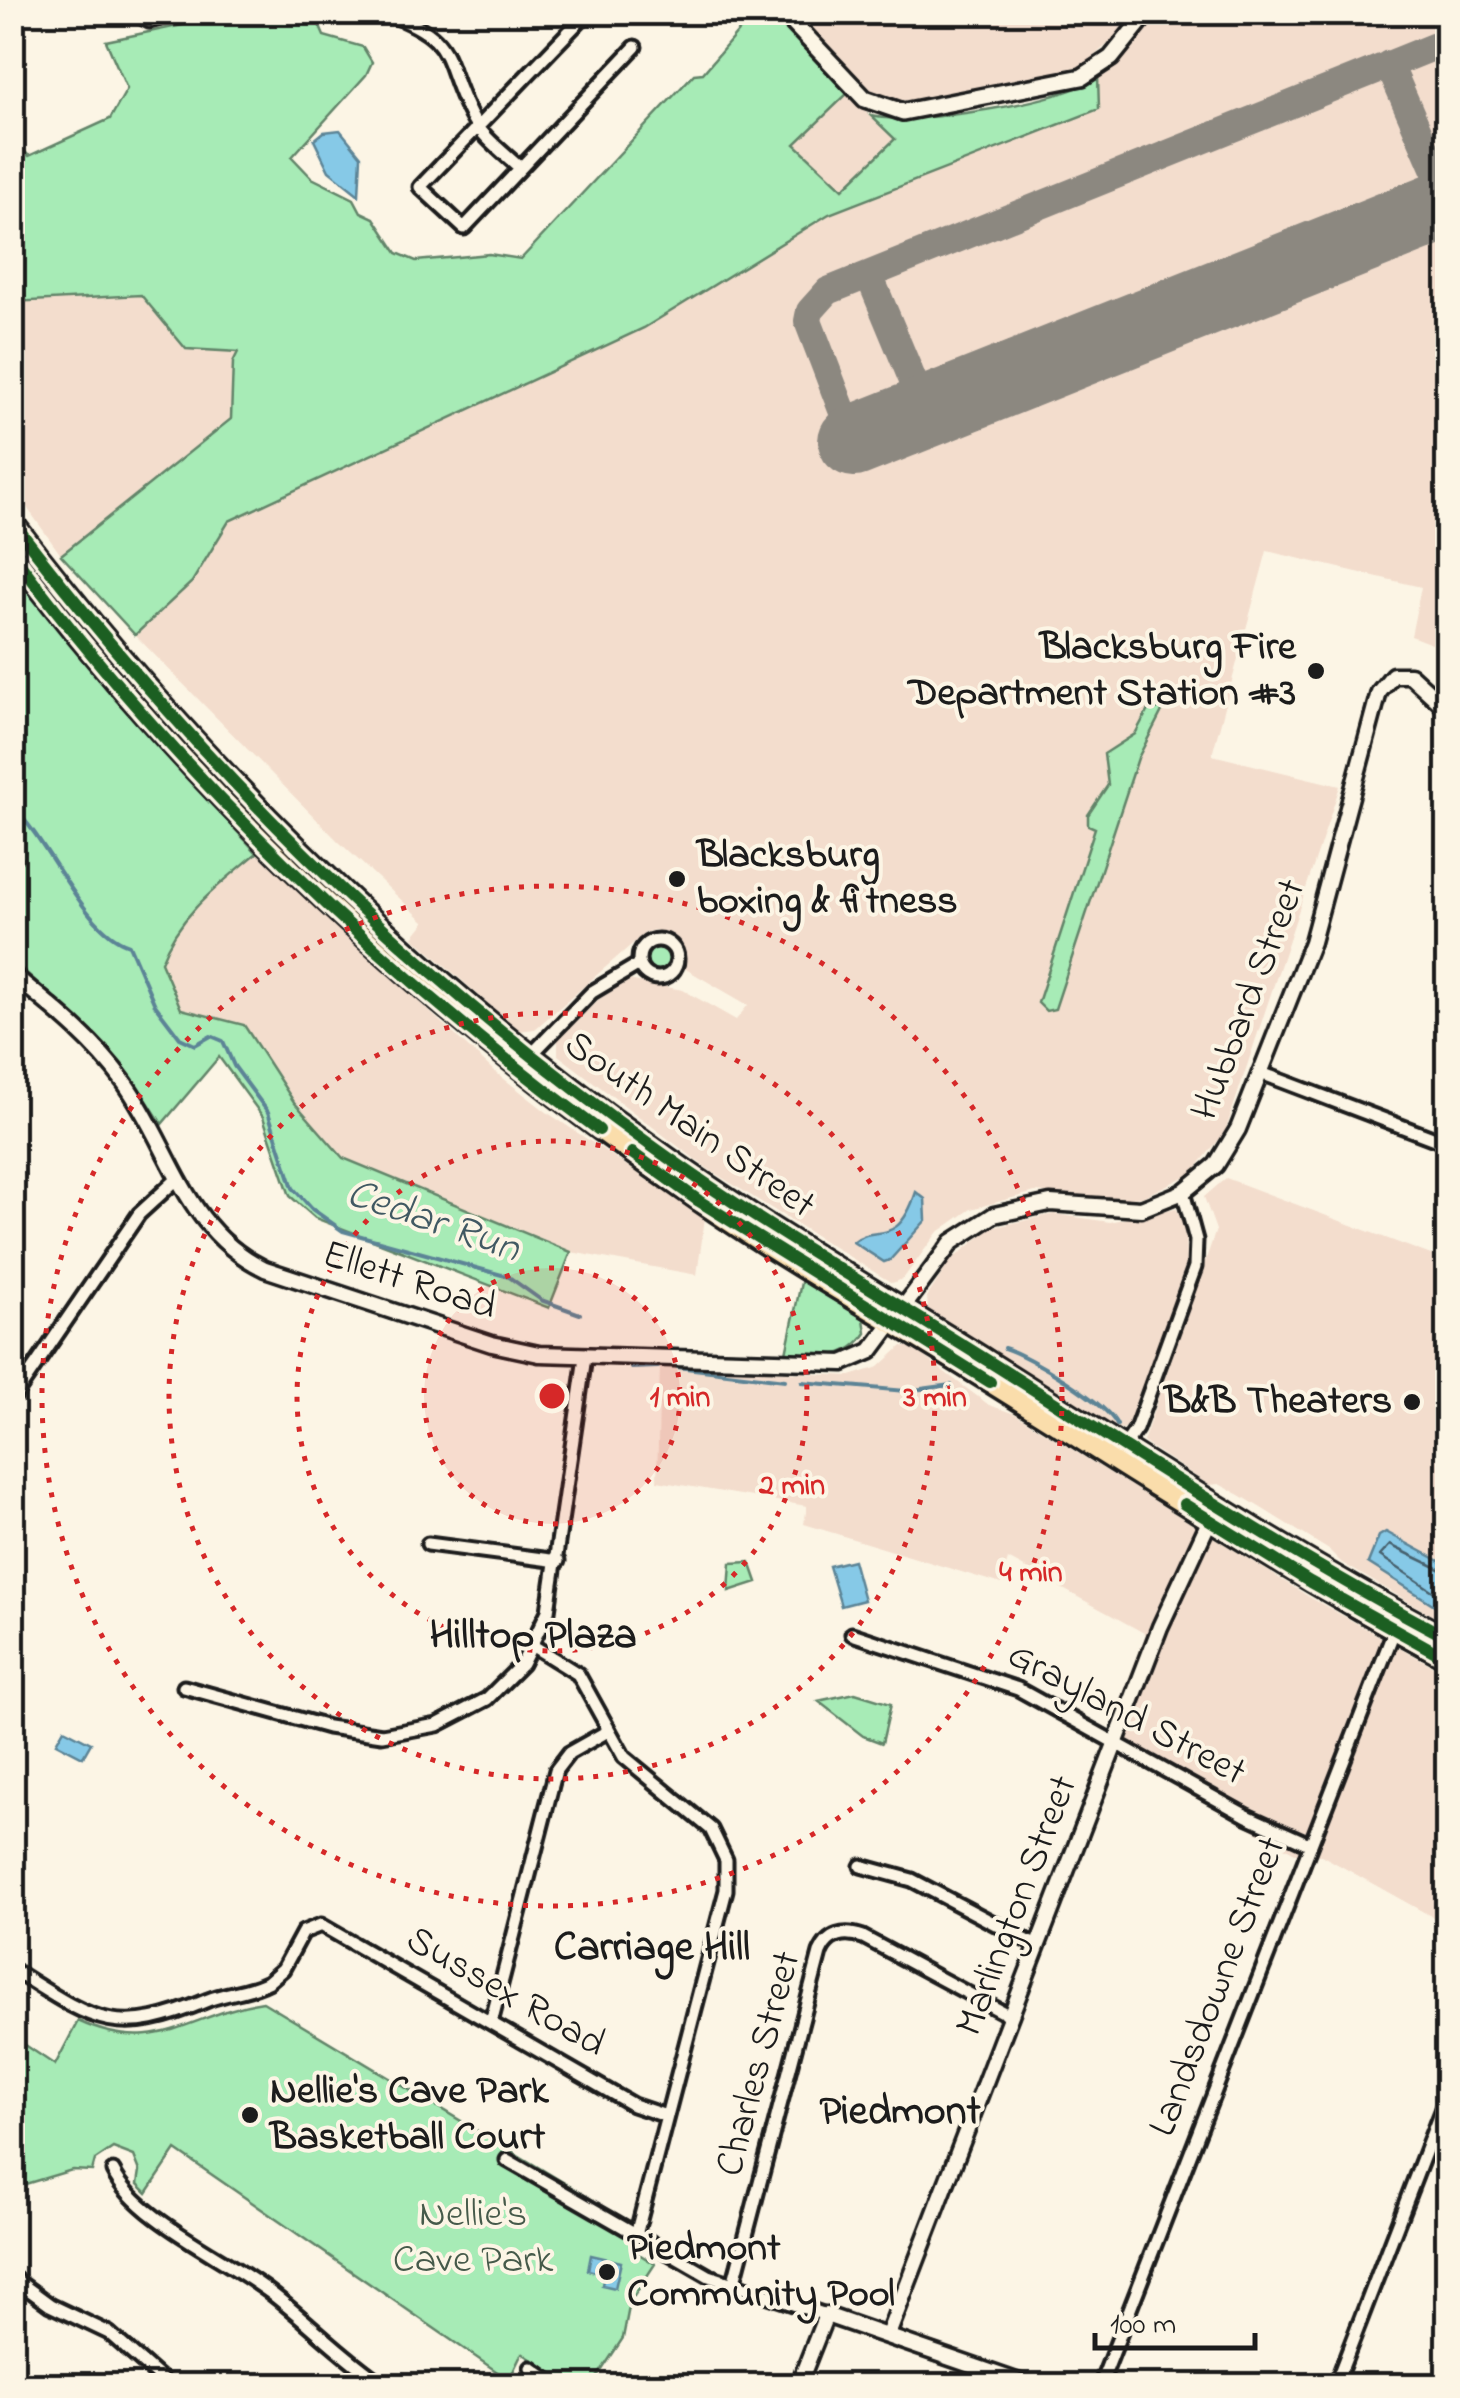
<svg xmlns="http://www.w3.org/2000/svg" width="1460" height="2398" font-family="'Indie Flower',sans-serif">
  <style>
    .built { fill: #f3ddcd }
    .green { fill: #a7ebb6; stroke: #628469; stroke-width: 2.5 }
    .water { fill: #86c9e7; stroke: #5c8496; stroke-width: 2.5 }
    .lines { fill: none; stroke-linecap: round; stroke-linejoin: round }
    .shore { stroke: #46616d; stroke-width: 2.5 }
    .stream { stroke: #5c8496; stroke-width: 4 }
    .taxiway { stroke: #8c8880; stroke-width: 28 }
    .runway { stroke: #8c8880; stroke-width: 72 }
    .minor-casing { stroke: #1c1c1c; stroke-width: 19 }
    .tertiary-casing { stroke: #1c1c1c; stroke-width: 21 }
    .secondary-casing { stroke: #1c1c1c; stroke-width: 22 }
    .primary-casing { stroke: #1c1c1c; stroke-width: 25 }
    .minor { stroke: #fcf5e5; stroke-width: 11 }
    .tertiary { stroke: #fcf5e5; stroke-width: 14 }
    .secondary { stroke: #fcf5e5; stroke-width: 15 }
    .primary { stroke: #faddab; stroke-width: 18 }
    .cycleway-casing { stroke: #fcf5e5; stroke-width: 19 }
    .cycleway { stroke: #1b5e20; stroke-width: 12 }
    .ring { fill: none; stroke: #d62828; stroke-width: 5; stroke-dasharray: 5 10 }
    .poi-dot { fill: #1c1c1c; stroke: #fcf5e5; stroke-width: 4 }
    .labels { text-anchor: middle; dominant-baseline: central; stroke-width: 8; stroke-linejoin: round; paint-order: stroke }
    .poi-label { font-size: 40px; font-weight: bold; fill: #1c1c1c; stroke: #fcf5e5; text-anchor: start }
    .street-label { font-size: 40px; fill: #1c1c1c; stroke: #fcf5e5 }
    .park-label { font-size: 40px; fill: #465a4a; stroke: #fcf5e5 }
    .water-label { font-size: 42px; font-style: italic; fill: #415963; stroke: #fcf5e5 }
    .neighbourhood-label { font-size: 42px; font-weight: bold; fill: #1c1c1c; stroke: #fcf5e5 }
    .centre { fill: #d62828; stroke: #fcf5e5; stroke-width: 5 }
    .ring-label { font-size: 30px; text-anchor: middle; font-weight: bold; fill: #d62828; stroke: #fcf5e5; stroke-width: 8; stroke-linejoin: round; paint-order: stroke }
  </style>
  <rect width="100%" height="100%" fill="#fcf5e5"/>
  <filter id="ink" filterUnits="userSpaceOnUse"><feTurbulence type="fractalNoise" baseFrequency=".01" numOctaves="2"/><feDisplacementMap in="SourceGraphic" scale="20" xChannelSelector="R" yChannelSelector="G"/><feConvolveMatrix kernelMatrix="1 2 1 2 8 2 1 2 1" color-interpolation-filters="sRGB"/></filter>
  <g filter="url(#ink)">
    <path class="built" d="M793,13H1134L1116,37L1082,66L912,100L888,101L867,88Z
      M1155,13H1447V650L1411,636L1421,587L1267,551L1212,755L1340,786L1225,1132L1192,1173L1142,1197L1117,1199L1035,1192L971,1209L937,1233L903,1279L892,1283L708,1169L558,1055V1039L598,1000L628,980L683,990L736,1020L748,1005L684,968L674,938L655,930L646,932L535,1029L519,1031L413,937L425,922L338,841L135,635L192,582L229,521L644,328L828,214L1099,109L1098,76L1126,53Z
      M847,94L895,139L844,189L795,144Z
      M141,295L186,349L239,352L233,362L231,419L61,555L13,488V302Z
      M257,853L494,1071L548,1113L705,1218L697,1275L571,1252L343,1158L294,1102L244,1026L181,1009L161,962L171,936L200,901Z
      M1226,1178L1447,1261V1624L1342,1563L1329,1550L1240,1495L1219,1484L1209,1485L1143,1442L1216,1230L1204,1197Z
      M1176,1208L1185,1226L1186,1264L1131,1422L1123,1429L1112,1426L928,1309L927,1297L950,1261L991,1228L1054,1214L1110,1222Z
      M902,1346L912,1348L989,1405L1015,1414L1311,1598L1447,1674V1925L1321,1855L1295,1853L1103,1746L1146,1634L1008,1559L1001,1584L804,1524L807,1506L657,1481L660,1365L850,1376L879,1367Z"/>
    <path class="green" d="M240,13H314L324,36L363,47L372,62L366,75L292,157L312,178L354,199L361,212L374,218L397,253L416,261L489,254L521,259L694,74L703,73L754,13H770L847,94L795,144L843,189L895,139L871,116C910,126 1070,102 1098,76L1099,109L829,214L644,328L229,521L192,582L135,635L61,555L231,419L233,362L238,352L186,349L141,295L13,302V140L29,156L110,119L127,89L106,41Z
      M13,572L113,697L257,853C219,885 179,914 161,962L181,1009L244,1025L294,1102L343,1158L571,1252L549,1308L315,1218L290,1196L263,1117L219,1057L162,1124C122,1057 70,1011 13,961V873L24,859L12,850Z
      M1149,708L1163,709L1138,758L1055,1009L1046,1011L1038,1003L1095,828L1088,825V815L1108,785L1104,754L1135,734Z
      M644 959a14 14 0 1 1 28 0a14 14 0 1 1-28 0Z
      M802,1278L864,1319L866,1333C846,1363 818,1355 786,1353Z
      M750,1562L757,1582L729,1591L731,1563Z
      M855,1693L891,1704L882,1743L863,1736L818,1701Z
      M263,2002L626,2220L634,2251L655,2264L630,2302L623,2338L592,2385H570L522,2353L509,2380L176,2150L147,2193L138,2184L140,2171L134,2156L113,2148L95,2160L92,2171L72,2170L12,2188V2036L55,2065L78,2021C158,2058 188,2014 263,2002Z"/>
    <path class="water" d="M340,130L361,156L359,195L329,171L314,140L324,132Z
      M916,1192L925,1199L926,1220L890,1260L884,1262L853,1242C875,1223 897,1250 916,1192Z
      M1386,1532L1447,1565V1613L1368,1563L1379,1536Z
      M853,1560L864,1600L841,1606L829,1566Z
      M64,1729L91,1743L83,1757L56,1743Z
      M591,2255L621,2262L615,2288L602,2285L604,2274L588,2270Z"/>
    <g class="lines">
      <path class="shore" d="M1448,1573L1390,1545L1380,1556L1448,1601"/>
      <path class="stream" d="M12,807C49,839 83,931 129,945L155,1005L180,1038L195,1045L211,1036L223,1041L234,1066L268,1112L293,1188L312,1209L343,1231L509,1277L541,1300L580,1314
        M1004,1348C1028,1355 1108,1404 1117,1425
        M677,1367L785,1380
        M631,1368L658,1367
        M802,1382L906,1391L951,1385"/>
      <path class="taxiway" d="M1389,64L1448,200
        M869,275L926,412
        M854,441L808,321L810,311L828,291L1448,41"/>
      <path class="runway" d="M854,441L1448,204"/>
      <g class="minor-casing">
        <path id="minor" d="M133,12L149,21L184,12
          M384,12C460,40 440,56 471,116C481,136 503,152 520,168
          M588,12L420,187L464,228L635,47
          M639 959a19 19 0 1 1 38 0a19 19 0 1 1-38 0Z
          M529,1057L592,992L639,964
          M1261,1073L1448,1144
          M12,1400L139,1214L176,1180
          M1121,1451L1136,1429L1195,1267L1196,1240L1183,1192
          M428,1544L558,1561
          M852,1634L1018,1689L1247,1816L1309,1844
          M533,1646L578,1674L624,1757L711,1829L726,1860V1890L636,2235
          M184,1687L328,1727L382,1735L437,1725L487,1699L522,1664L548,1611L585,1357
          M861,1866L912,1880L1037,1946
          M12,1969C92,2020 115,2040 208,2000C228,1992 249,1992 268,1982L283,1969L303,1932L321,1925L633,2105L666,2116
          M491,2023L556,1770L569,1753L608,1731
          M507,2160L709,2276L826,2315
          M113,2171C137,2220 226,2258 271,2293C310,2323 343,2358 385,2386
          M12,2277L50,2305L109,2333L169,2386
          M733,2285L820,1953C828,1934 844,1930 863,1937L1010,2016
          M531,2368L556,2386
          M1100,2386L1396,1626
          M1335,2386L1448,2093"/>
      </g>
      <g class="tertiary-casing">
        <path id="tertiary" d="M12,974C52,1007 94,1040 124,1082C172,1149 184,1230 265,1269L492,1344L539,1354L843,1363L871,1351L952,1242L994,1215L1050,1203L1141,1209L1183,1192L1216,1165L1238,1129L1312,942L1379,692L1393,675H1410L1448,710
          M888,2335L1160,1627L1213,1513
          M798,2386L826,2315L1031,2386"/>
      </g>
      <g class="secondary-casing">
        <path id="secondary" d="M783,12L865,99L903,112L1082,77L1111,58L1148,12"/>
      </g>
      <g class="primary-casing">
        <path id="primary" d="M12,521C196,762 408,973 656,1149C763,1226 879,1292 990,1362C1141,1457 1290,1555 1448,1638
          M12,553C202,806 437,1020 696,1199C791,1265 894,1322 992,1384C1143,1478 1291,1575 1448,1659"/>
      </g>
      <use href="#minor" class="minor"/>
      <use href="#tertiary" class="tertiary"/>
      <use href="#secondary" class="secondary"/>
      <use href="#primary" class="primary"/>
      <g class="cycleway-casing">
        <path id="cycleway" d="M12,521C196,762 408,973 656,1149C763,1226 879,1292 990,1362C1141,1457 1290,1555 1448,1638
          M12,553C177,773 377,968 599,1130
          M632,1153L699,1201L990,1382
          M1184,1504L1310,1582L1448,1659"/>
      </g>
      <use href="#cycleway" class="cycleway"/>
    </g>
  </g>
  <circle cx="552" cy="1396" r="128" fill="#d62828" fill-opacity=".12"/>
  <g class="ring">
    <circle cx="552" cy="1396" r="128"/>
    <circle cx="552" cy="1396" r="255"/>
    <circle cx="552" cy="1396" r="383"/>
    <circle cx="552" cy="1396" r="510"/>
  </g>
  <g class="poi-dot">
    <circle cx="1316" cy="671" r="10"/>
    <circle cx="677" cy="879" r="10"/>
    <circle cx="1412" cy="1402" r="10"/>
    <circle cx="250" cy="2115" r="10"/>
    <circle cx="607" cy="2272" r="10"/>
  </g>
  <g class="labels">
    <g class="poi-label">
      <text x="1296" y="648" text-anchor="end">Blacksburg Fire<tspan x="1296" dy="46">Department Station #3</tspan></text>
      <text x="697" y="856">Blacksburg<tspan x="697" dy="46">boxing &amp; fitness</tspan></text>
      <text x="1392" y="1402" text-anchor="end">B&amp;B Theaters</text>
      <text x="270" y="2092">Nellie's Cave Park<tspan x="270" dy="46">Basketball Court</tspan></text>
      <text x="627" y="2249">Piedmont<tspan x="627" dy="46">Community Pool</tspan></text>
    </g>
    <g class="street-label">
      <text transform="translate(1250 1000) rotate(-69)">Hubbard Street</text>
      <text transform="translate(689 1126) rotate(35)">South Main Street</text>
      <text transform="translate(409 1282) rotate(18)">Ellett Road</text>
      <text transform="translate(1126 1715) rotate(28)">Grayland Street</text>
      <text transform="translate(1018 1906) rotate(-69)">Marlington Street</text>
      <text transform="translate(1219 1987) rotate(-69)">Landsdowne Street</text>
      <text transform="translate(505 1993) rotate(30)">Sussex Road</text>
      <text transform="translate(760 2064) rotate(-75)">Charles Street</text>
    </g>
    <g class="park-label">
      <text x="473" y="2215">Nellie's<tspan x="473" dy="46">Cave Park</tspan></text>
    </g>
    <g class="water-label">
      <text transform="translate(433 1222) rotate(19)">Cedar Run</text>
    </g>
    <g class="neighbourhood-label">
      <text x="533" y="1636">Hilltop Plaza</text>
      <text x="652" y="1948">Carriage Hill</text>
      <text x="900" y="2112">Piedmont</text>
    </g>
  </g>
  <circle cx="552" cy="1396" r="15" class="centre"/>
  <g class="ring-label">
    <text x="680" y="1406">1 min</text>
    <text x="935" y="1406">3 min</text>
    <text x="792" y="1494">2 min</text>
    <text x="1031" y="1581">4 min</text>
  </g>
  <rect width="1460" height="2398" fill="none" stroke="#fcf5e5" stroke-width="50"/>
  <rect x="25" y="25" width="1410" height="2348" fill="none" stroke="#1c1c1c" stroke-width="4" filter="url(#ink)"/>
  <path d="M1095 2333v15h160v-15" fill="none" stroke="#1c1c1c" stroke-width="5"/>
  <text x="1110" y="2333" font-size="30" fill="#1c1c1c" stroke="#fcf5e5" stroke-width="8" paint-order="stroke">100 m</text>
</svg>
